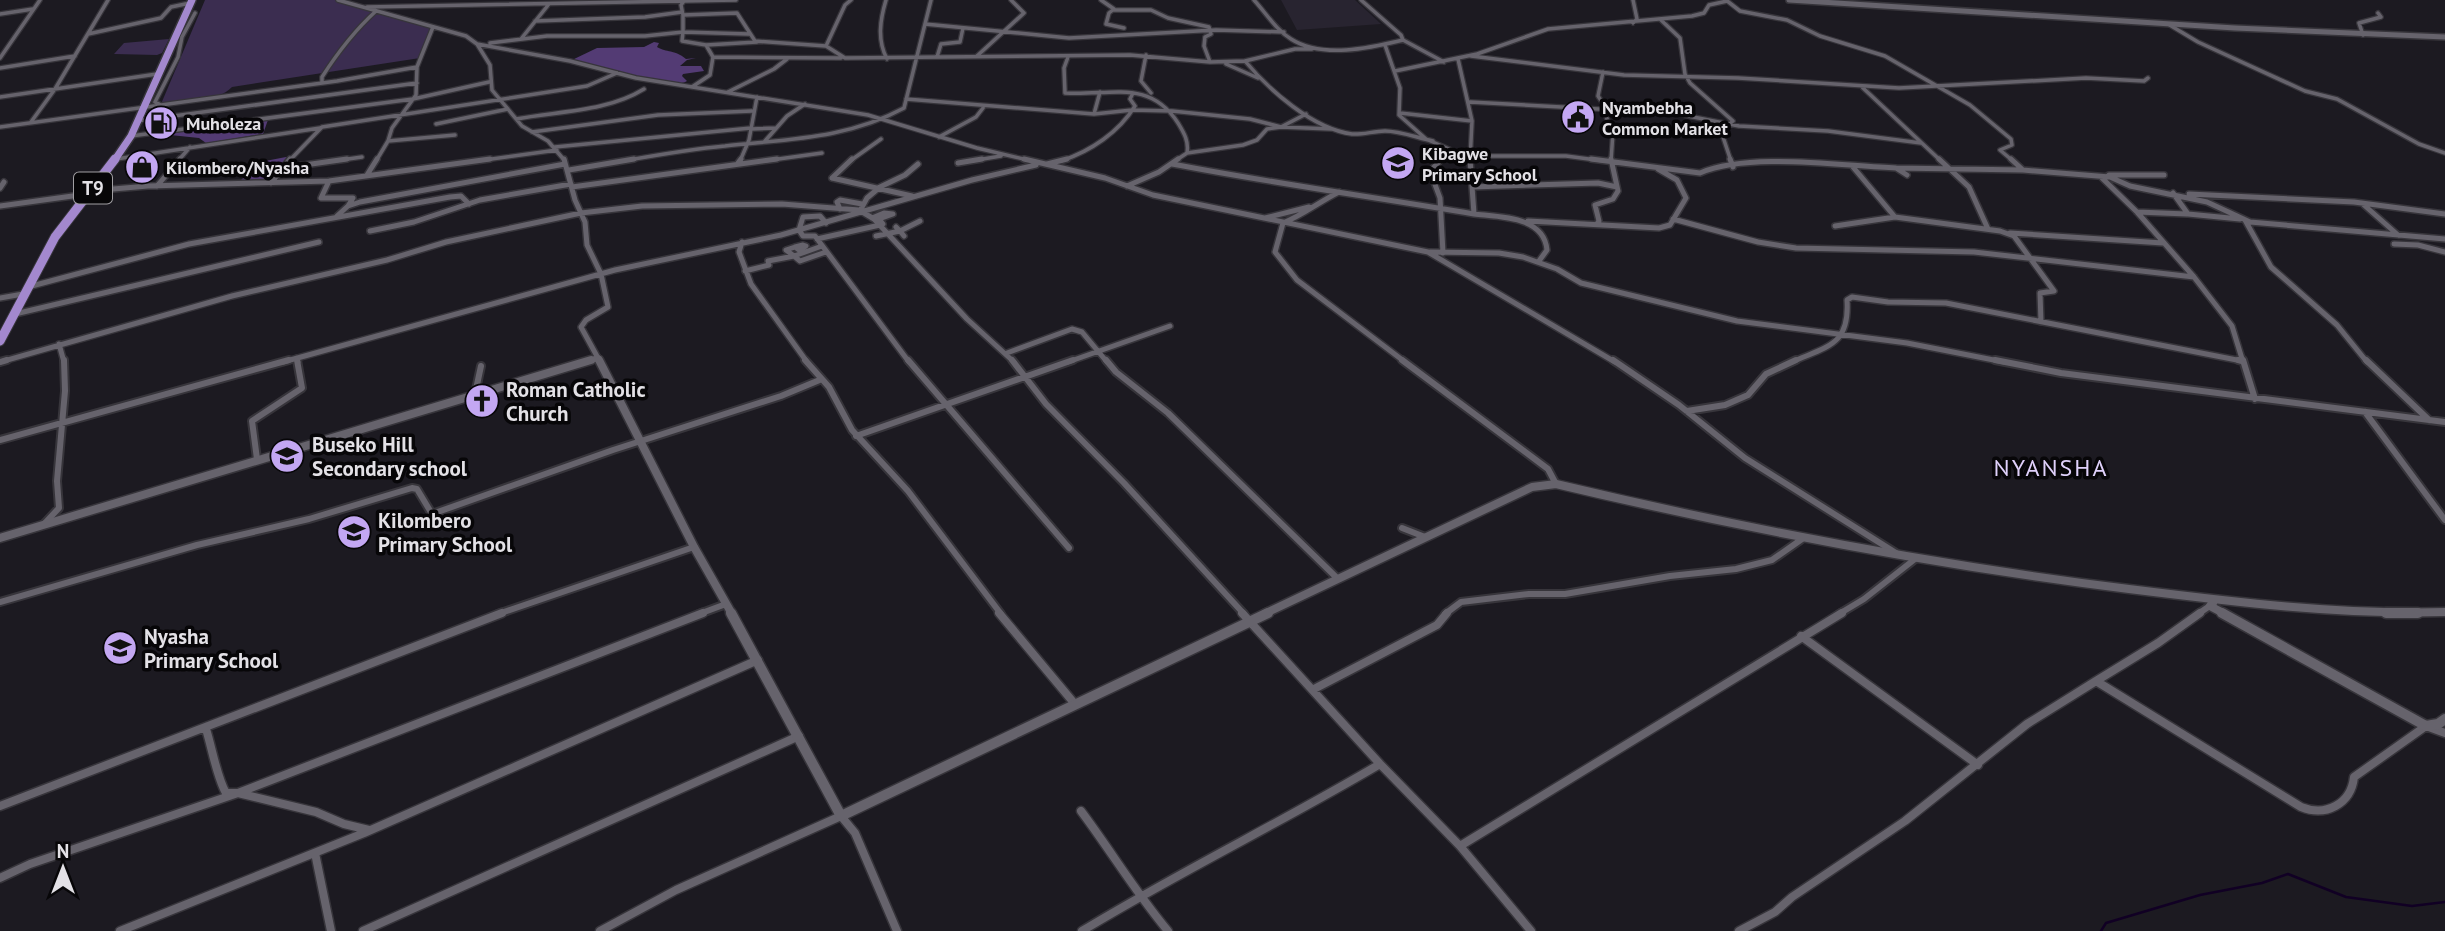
<svg xmlns="http://www.w3.org/2000/svg" width="2445" height="931" font-family="'PT Sans',sans-serif">
  <style>
    .built { fill: #282430 }
    .green { fill: #3b2d50 }
    .forest { fill: #533b74 }
    .lines { fill: none; stroke-linecap: round; stroke-linejoin: round }
    .stream { stroke: #110024; stroke-width: 2.5 }
    .minor-far3-casing { stroke: #37353b; stroke-width: 6 }
    .minor-far2-casing { stroke: #37353b; stroke-width: 8 }
    .minor-far1-casing { stroke: #37353b; stroke-width: 10 }
    .minor-casing { stroke: #37353b; stroke-width: 11 }
    .tertiary-far3-casing { stroke: #37353b; stroke-width: 8 }
    .tertiary-far2-casing { stroke: #37353b; stroke-width: 9 }
    .tertiary-far1-casing { stroke: #37353b; stroke-width: 11 }
    .tertiary-casing { stroke: #37353b; stroke-width: 13 }
    .trunk-far1-casing { stroke: #37353b; stroke-width: 10 }
    .trunk-casing { stroke: #37353b; stroke-width: 11 }
    .minor-far3 { stroke: #66636c; stroke-width: 3.5 }
    .minor-far2 { stroke: #66636c; stroke-width: 5 }
    .minor-far1 { stroke: #66636c; stroke-width: 6 }
    .minor { stroke: #66636c; stroke-width: 8 }
    .tertiary-far3 { stroke: #66636c; stroke-width: 5 }
    .tertiary-far2 { stroke: #66636c; stroke-width: 6 }
    .tertiary-far1 { stroke: #66636c; stroke-width: 8 }
    .tertiary { stroke: #66636c; stroke-width: 10 }
    .trunk-far1 { stroke: #a388ce; stroke-width: 7 }
    .trunk { stroke: #a388ce; stroke-width: 9 }
    .labels { text-anchor: middle; dominant-baseline: central; stroke-width: 7; stroke-linejoin: round; paint-order: stroke }
    .far-poi-label { font-size: 18px; font-weight: bold; fill: #e3e1e6; stroke: #070608; text-anchor: start }
    .shield { fill: #070608; stroke: #a19fa3; stroke-width: 2 }
    .shield-label { font-size: 19px; font-weight: bold; fill: #e3e1e6 }
    .poi-label { font-size: 21px; font-weight: bold; fill: #e3e1e6; stroke: #070608; text-anchor: start }
    .quarter-label { font-size: 24px; letter-spacing: 2px; fill: #dfd0fa; stroke: #070608 }
  </style>
  <rect width="100%" height="100%" fill="#1c1a21"/>
  <path class="built" d="M1281,0H1355L1381,24L1297,30Z"/>
  <path class="green" d="M205,0H337L431,27L420,58L232,87C217,103 181,101 161,104Z
    M169,39L162,53L157,55L114,54L124,43Z"/>
  <path class="forest" d="M654,42L659,43L657,47C667,53 674,49 686,59L696,58L687,60L680,66H701L704,71L683,74L682,76L687,81C671,92 593,66 572,60L597,48L644,47Z
    M269,117L263,134L206,143L199,138L151,133L220,126Z
    M286,157L289,158L268,182H239L260,162Z"/>
  <g class="lines">
    <path class="stream" d="M2101,931L2106,923L2200,895L2262,883L2288,874L2346,897L2412,906L2445,902"/>
    <g class="minor-far3-casing">
      <path id="minor-far3" d="M338,0L466,36L477,44L570,61L636,78L868,115L977,148L1032,161
        M685,0L681,5L683,15L737,13L755,41L826,46L845,58L1130,55L1210,62
        M886,0C880,20 877,40 887,59
        M1101,0L1114,9L1109,13L1106,24L1124,28
        M1254,0C1266,13 1276,30 1291,39C1322,59 1370,48 1403,40L1401,35L1361,0
        M1633,0L1637,19L1633,23
        M1726,0L1740,11L1787,20L1820,36L1885,56L1970,105L2011,139L2012,145L2000,150L2013,161
        M367,7L736,0
        M1114,10H1151L1168,18L1209,27L1211,34L1205,37L1204,46L1210,62L1245,61C1269,90 1313,129 1352,134C1362,135 1374,131 1385,131C1400,131 1418,138 1433,141
        M0,14L33,9
        M1661,20L1680,38L1685,74L1690,83L1733,121L1721,131L1731,161
        M535,21L645,17L682,12
        M925,24L1069,38L1216,30L1284,32
        M2168,24L2198,42L2305,91L2337,99L2419,144L2445,153
        M88,34L161,18L171,7L190,3
        M2363,35L2359,23L2381,17L2378,13
        M521,39L549,4
        M1403,40L1444,62
        M490,43L547,36H645L683,32V15
        M477,44L490,65L492,90L522,126L548,141L565,161
        M706,45L757,42
        M1385,45L1400,88L1399,115L1426,139L1458,153
        M826,46L845,5L851,0
        M1146,55L1141,81L1151,93
        M977,56L1024,13L1011,0
        M1471,56L1624,75L1738,78L1899,88L2086,78L2144,81L2148,78
        M713,57L841,58
        M937,57L941,44L960,42L963,28
        M1068,57L1064,68L1065,93C1110,96 1149,78 1178,123C1184,133 1189,141 1187,153L1175,161
        M0,58L40,0
        M1458,59L1472,121
        M1245,61L1295,49H1312
        M1226,64L1258,78
        M0,68L75,56
        M1395,71L1477,54L1548,29L1692,16L1704,13L1709,5L1727,1
        M1603,72L1598,96L1606,108L1604,112L1613,132L1611,161
        M322,83V77C338,52 354,31 376,11
        M692,87L710,75L713,57L706,45L682,41L683,32L749,34
        M1862,87L1941,161
        M728,92L774,69L787,59
        M0,97L157,74
        M906,99L1094,114L1132,110L1172,111L1250,119L1281,127L1332,129
        M1470,102L1673,113L1739,126L1828,131L1921,143
        M159,104L155,102L178,57L182,37L195,13
        M1400,113L1472,121L1470,161
        M1094,114L1100,92
        M516,119C558,111 607,112 644,89
        M137,121L417,83
        M31,122L55,89L108,0
        M436,124L508,109
        M0,127L337,81L417,67L433,27
        M751,129L776,128
        M532,132L658,115L752,111
        M131,136L413,99L489,82
        M939,137L976,117L983,108
        M388,141L455,135
        M765,141L787,116L805,104
        M555,147L751,128
        M1187,153L1243,145L1257,140L1267,129L1281,127L1306,114
        M116,159L320,128
        M178,161L190,147
        M289,161L322,127L587,86L617,73
        M334,161L362,157
        M376,161L388,141L392,128L416,95L417,67
        M477,161L557,150
        M623,161C657,155 691,149 725,146C788,139 847,139 904,108L931,0
        M740,161L749,140L757,97
        M764,161L822,153
        M850,161L881,139
        M971,161L1001,156
        M1061,161C1091,151 1119,132 1135,106L1130,99L1133,93
        M1438,161L1449,156H1566L1604,161"/>
    </g>
    <g class="minor-far2-casing">
      <path id="minor-far2" d="M564,159L575,200L585,222L587,245L601,274L608,307L586,320L581,327L598,358
        M1024,159L1105,178L1153,195L1428,252L1615,362
        M1442,159L1430,171L1440,198L1443,253
        M1470,159L1474,214C1500,217 1544,216 1547,250L1539,261
        M1591,159L1700,173C1750,152 1841,166 1896,168
        M1730,159L1733,167
        M1939,159L1969,187L1988,229
        M2011,159L2023,170L2110,177L2130,186L2207,202L2250,222L2445,239
        M738,163L741,159
        M958,163L982,159
        M1047,164L1067,159
        M1172,164C1272,183 1373,197 1474,214
        M1853,167L1895,217L2000,231L2014,236L2054,291L2040,293L2041,322
        M283,168L347,159
        M569,170L634,159
        M367,175L377,159
        M1907,175L1896,168L2023,170
        M2109,175H2164
        M832,178L912,196
        M832,178L852,159
        M2102,178L2137,212L2194,277L2232,326L2243,362
        M329,181L321,198H353L348,206
        M271,183L290,159
        M157,186L180,159
        M1127,186L1159,172L1178,159
        M572,187L777,159
        M1472,187L1598,183L1617,187
        M0,188L4,182
        M90,191L148,186L329,181L490,159
        M1339,192C1319,202 1303,215 1283,223L1275,252L1297,280L1405,362
        M2173,193L2188,214L2240,219
        M2189,194L2354,202L2445,214
        M2364,205L2398,235
        M0,206L87,194
        M840,209L837,202L840,200L862,204
        M864,211L861,209L867,198L880,187L905,175L918,164
        M2137,212L2187,214
        M337,216L348,206L360,202L565,164
        M1265,218L1309,207
        M1673,219L1758,242L1796,248L1974,252L2194,277
        M2245,220L2271,267L2337,325L2367,362
        M1528,221L1659,228L1670,225L1686,198L1677,180L1658,169
        M826,223L820,216L803,217L799,230L803,236H815L909,362
        M1597,224L1599,221L1595,205L1613,199L1618,191L1611,159
        M1835,226L1895,217
        M370,231L414,222L480,200L571,184
        M2010,233L2163,243
        M876,236L900,231L896,227
        M904,236L900,231L920,221
        M817,239L880,225L883,224L879,219L893,214L884,213L872,218
        M742,242L739,252L751,284L807,362
        M2394,244L2418,245L2445,252
        M803,245L806,246L799,250L795,247Z
        M795,247L786,250L794,256L822,246
        M1430,252L1499,253L1523,257L1557,269L1581,283L1737,321L1907,343L2004,362
        M745,271L769,265L768,261L794,256L800,261L826,252
        M28,287L189,244L450,197L461,196L469,204
        M0,298L23,294
        M15,314L319,242
        M59,344L64,362
        M1007,353L1072,329L1082,332L1107,362
        M297,358L298,362
        M0,362L232,296L387,260L446,242L581,213L642,206L782,204L859,210L874,219L967,319L1014,362
        M283,362L615,270L781,235L972,180L1036,165
        M1068,362L1170,326
        M1792,362C1828,346 1850,345 1847,300L1852,297L1888,302L1946,303L2242,361"/>
    </g>
    <g class="minor-far1-casing">
      <path id="minor-far1" d="M805,360L829,387L852,430L908,491L1001,614
        M908,360L1069,548
        M1012,360L1046,404L1124,483L1244,614
        M1106,360L1116,372L1168,413L1338,579
        M1402,360L1548,469L1556,484
        M1613,360L1679,405L1745,458L1896,553
        M1995,360L2061,373L2445,422
        M2238,360L2242,361
        M2243,360L2255,399
        M2366,360L2429,420
        M0,362L7,360
        M475,394L481,366
        M1687,411L1725,405L1748,395L1766,374L1796,360
        M2365,412L2445,520
        M856,436L1073,360
        M0,440L289,360
        M257,459L252,421L302,388L297,360
        M45,523L59,508L57,481L65,391L64,360
        M1402,528L1425,537
        M0,602L197,545L309,519L412,488L417,489L432,514L613,450L781,396L822,379
        M498,614L694,547
        M699,614L726,604
        M1445,614L1461,602L1529,594H1565L1670,576L1736,569L1772,560L1802,539
        M1839,614L1864,599L1915,559
        M2198,614L2214,603"/>
    </g>
    <g class="minor-casing">
      <path id="minor" d="M999,613L1074,703
        M1242,613L1380,764L1460,846L1531,931
        M2200,613L2158,643L2096,681L2301,807C2326,817 2351,804 2354,777L2426,726L2445,733
        M1801,636L1978,765
        M1314,689L1437,625L1447,613
        M206,729C212,748 217,778 226,793H238L316,812L344,824L369,830
        M0,806L502,613
        M1081,811C1111,851 1136,893 1168,931
        M1460,846L1842,613
        M315,853L331,931
        M0,878L30,864L238,793L703,613
        M120,931L364,833L758,660
        M363,931L799,736
        M600,931L676,890L841,816L855,833L897,931
        M1082,931C1179,872 1282,822 1380,764
        M1739,931L1775,912L1792,897L1905,821L2027,724L2096,681"/>
    </g>
    <g class="tertiary-far3-casing">
      <path id="tertiary-far3" d="M1789,0L2235,28L2445,37"/>
    </g>
    <g class="tertiary-far2-casing">
      <path id="tertiary-far2" d="M585,362L598,358L600,362"/>
    </g>
    <g class="tertiary-far1-casing">
      <path id="tertiary-far1" d="M599,360L694,547L732,614
        M0,538L591,360
        M2210,606L2225,614
        M1264,614L1532,487L1556,484C1745,529 1935,565 2129,589C2234,602 2339,615 2445,612"/>
    </g>
    <g class="tertiary-casing">
      <path id="tertiary" d="M731,613L841,816L1268,613
        M2222,613L2426,726L2438,724L2445,719
        M2386,613H2418"/>
    </g>
    <g class="trunk-far1-casing">
      <path id="trunk-far1" d="M114,161L131,136L192,0"/>
    </g>
    <g class="trunk-casing">
      <path id="trunk" d="M0,341L55,237L115,159"/>
    </g>
    <use href="#minor-far3" class="minor-far3"/>
    <use href="#minor-far2" class="minor-far2"/>
    <use href="#minor-far1" class="minor-far1"/>
    <use href="#minor" class="minor"/>
    <use href="#tertiary-far3" class="tertiary-far3"/>
    <use href="#tertiary-far2" class="tertiary-far2"/>
    <use href="#tertiary-far1" class="tertiary-far1"/>
    <use href="#tertiary" class="tertiary"/>
    <use href="#trunk-far1" class="trunk-far1"/>
    <use href="#trunk" class="trunk"/>
  </g>
  <defs>
    <g id="civic-disc" transform="scale(1.75)"><circle r="9.5" fill="#c3a7f2" stroke="#070608"/><path d="M-.6-6.5H3V-4.5H.6V-3L4-1V1h2V6H-6V1h2V-1L-.6-3ZM-1.2 2.5V6h2.4V2.5Z" fill="#111"/></g>
    <g id="fuel-disc" transform="scale(1.75)"><circle r="9.5" fill="#c3a7f2" stroke="#070608"/><path d="M-5.5-6h7V0h2V4h1.3V-2.5L3-4.5l.8-.8L6-3V5H2.5V1h-1V6h-7ZM-4.2-4.7v3.2H.2V-4.7Z" fill="#111"/></g>
    <g id="school-disc" transform="scale(1.75)"><circle r="9.5" fill="#c3a7f2" stroke="#070608"/><path d="M0-5L7-2L0 1L-7-2ZM-4 1L0 2.5L4 1V4Q0 6-4 4Z" fill="#111"/></g>
    <g id="shop-disc" transform="scale(1.75)"><circle r="9.5" fill="#c3a7f2" stroke="#070608"/><path d="M-5-2.5h2.3a2.7 3.5 0 0 1 5.4 0H5L5.5 6h-11ZM-1.5-2.5h3a1.5 2.3 0 0 0-3 0Z" fill="#111"/></g>
    <g id="church-disc" transform="scale(1.75)"><circle r="9.5" fill="#c3a7f2" stroke="#070608"/><path d="M-1.2-6h2.4v3.5h3.3v2.4h-3.3V6h-2.4V-.1h-3.3v-2.4h3.3Z" fill="#111"/></g>
  </defs>
  <g fill-rule="evenodd">
    <use href="#civic-disc" x="1578" y="117"/>
    <use href="#fuel-disc" x="161" y="123"/>
    <use href="#school-disc" x="1398" y="163"/>
    <use href="#shop-disc" x="142" y="167"/>
    <use href="#church-disc" x="482" y="401"/>
    <use href="#school-disc" x="287" y="456"/>
    <use href="#school-disc" x="354" y="532"/>
    <use href="#school-disc" x="120" y="648"/>
  </g>
  <g class="labels">
    <g class="far-poi-label">
      <text x="1602" y="107">Nyambebha<tspan x="1602" dy="21">Common Market</tspan></text>
      <text x="186" y="123">Muholeza</text>
      <text x="1422" y="153">Kibagwe<tspan x="1422" dy="21">Primary School</tspan></text>
      <text x="166" y="167">Kilombero/Nyasha</text>
    </g>
    <rect class="shield" x="74" y="172.5" width="38" height="31" rx="5"/>
    <g class="shield-label">
      <text x="93" y="188">T9</text>
    </g>
    <g class="poi-label">
      <text x="506" y="389">Roman Catholic<tspan x="506" dy="24">Church</tspan></text>
      <text x="312" y="444">Buseko Hill<tspan x="312" dy="24">Secondary school</tspan></text>
      <text x="378" y="520">Kilombero<tspan x="378" dy="24">Primary School</tspan></text>
      <text x="144" y="636">Nyasha<tspan x="144" dy="24">Primary School</tspan></text>
    </g>
    <g class="quarter-label">
      <text x="2051" y="467">NYANSHA</text>
    </g>
  </g>
  <g transform="translate(63 868)" stroke="#070608" stroke-width="5" paint-order="stroke">
  <path d="M0-5L12 26L0 18L-12 26Z" fill="#e3e1e6"/>
  <text y="-10" font-size="19" font-weight="bold" text-anchor="middle" fill="#e3e1e6">N</text>
  </g>
</svg>
